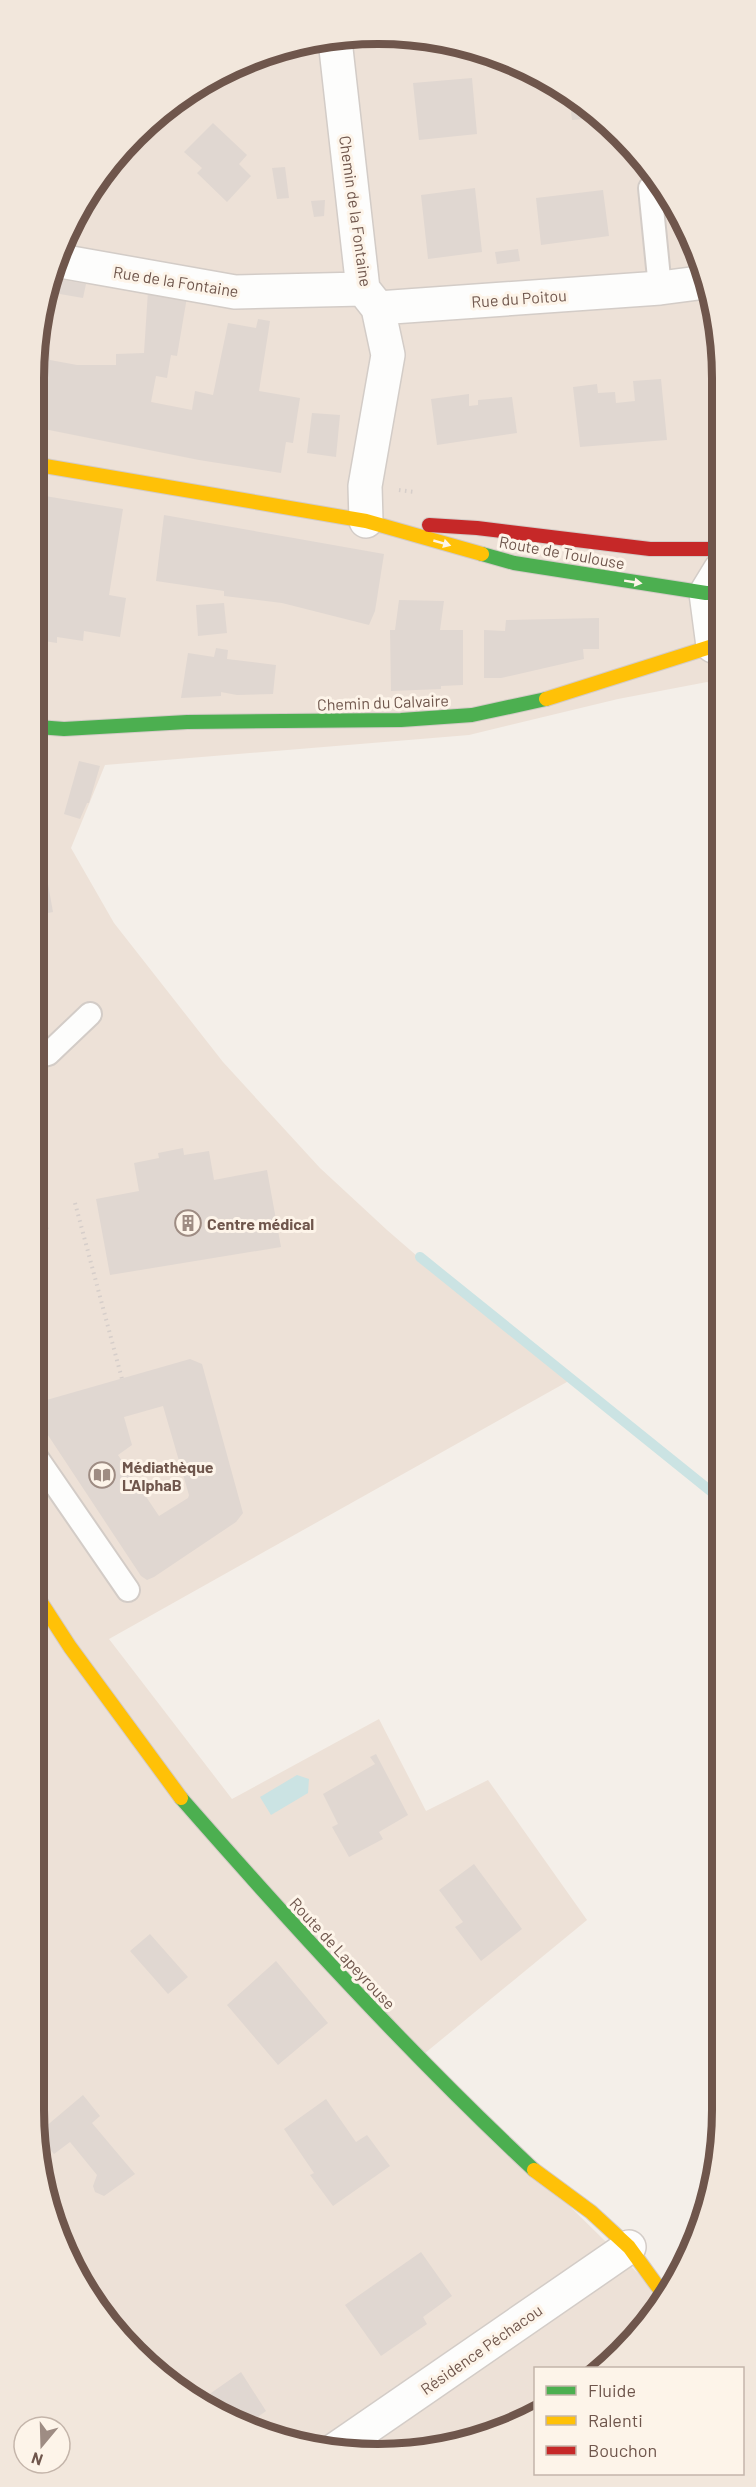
<svg xmlns="http://www.w3.org/2000/svg" width="756" height="2487" font-family="Barlow,sans-serif">
  <style>
    .residential { fill: #ede1d7 }
    .water { fill: #cbe3e3 }
    .lines { fill: none; stroke-linecap: round; stroke-linejoin: round }
    .stream { stroke: #cbe3e3; stroke-width: 10 }
    .building { fill: #e0d7d1; fill-rule: evenodd }
    .lane-casing { stroke: #d3ccc7; stroke-width: 26 }
    .street-casing { stroke: #d3ccc7; stroke-width: 36 }
    .fast-casing { stroke: #d3cbc6; stroke-width: 16 }
    .slow-casing { stroke: #d3cbc6; stroke-width: 16 }
    .jam-casing { stroke: #d3cbc6; stroke-width: 16 }
    .path { stroke: #d6ceca; stroke-width: 4; stroke-dasharray: 1.5 4.5; stroke-linecap: butt }
    .lane { stroke: #fdfdfc; stroke-width: 22 }
    .street { stroke: #fdfdfc; stroke-width: 33 }
    .fast { stroke: #4caf50; stroke-width: 14 }
    .slow { stroke: #ffc107; stroke-width: 14 }
    .jam { stroke: #c62828; stroke-width: 14 }
    .oneway { fill: #fdf4e9 }
    .labels { text-anchor: middle; dominant-baseline: central; stroke-width: 6; stroke-linejoin: round; paint-order: stroke }
    .street-label { font-size: 16px; fill: #6f564c; stroke: #fdf4e9 }
    .poi-label { font-size: 16px; font-weight: bold; fill: #6f564c; stroke: #fdf4e9; text-anchor: start }
    .rim { fill: none; stroke: #6f564c; stroke-width: 8 }
  </style>
  <rect width="100%" height="100%" fill="#f4efe9"/>
  <path class="residential" d="M311,40H446L551,79L637,150L697,246L720,333L719,688L707,682L618,699L469,735L105,765L71,848L114,923L223,1062L320,1168L387,1230L485,1315L574,1378L109,1639L232,1799L379,1719L426,1811L488,1780L587,1920L419,2058L665,2300L601,2368H536L535,2409L467,2442L333,2451L225,2418L119,2337L59,2241L33,2109L40,310L91,186L187,91Z"/>
  <path class="water" d="M297,1775L309,1779L308,1793L271,1815L260,1797Z"/>
  <g class="lines">
    <path class="stream" d="M420,1257L718,1497"/>
  </g>
  <path class="building" d="M472,78L477,134L419,140L413,83Z
    M569,95L597,118L572,120Z
    M213,123L247,155L239,164L251,176L227,202L197,173L202,168L184,152Z
    M285,167L289,198L277,199L272,168Z
    M475,188L482,252L428,259L421,195Z
    M603,190L609,236L541,245L536,198Z
    M325,200L324,216L314,217L311,201Z
    M518,249L520,261L497,264L495,252Z
    M57,279L86,284L83,298L54,293Z
    M148,291L187,297L177,356L171,355L167,378L156,376L151,402L192,410L195,391L213,395L228,323L256,328L258,319L270,321L259,391L300,398L293,443L286,442L281,473L199,460L39,428L40,344L50,346V360L77,365H116V354L144,353Z
    M661,379L667,440L580,447L573,387L597,384L598,393L615,392L616,403L635,401L633,381Z
    M469,394V406L478,405V400L512,397L517,433L437,445L431,399Z
    M312,413L340,415L336,457L307,453Z
    M39,495L123,509L109,595L126,598L120,637L84,631L83,641L57,637V643L38,640Z
    M164,515L384,554L375,611L369,625L282,603L224,596V591L156,581Z
    M399,600L444,601L440,630H463V685L441,686V689L391,691L390,630H395Z
    M224,603L227,633L198,636L196,605Z
    M599,618V649H583L584,659L501,678H484V630L505,631L506,620Z
    M216,648L228,650L227,659L276,665L273,694L237,695L221,692V696L181,698L188,653L214,657Z
    M79,761L100,766L89,803H87L80,819L64,814Z
    M38,845H41L53,912L37,915Z
    M183,1148L184,1155L209,1151L214,1180L267,1170L281,1247L110,1275L96,1199L139,1191L134,1163L159,1158L158,1153Z
    M36,1202L45,1207L37,1220L49,1228L36,1251Z
    M190,1359L202,1364L243,1513L236,1522L154,1577L147,1580L141,1576L36,1417V1403ZM163,1406L189,1495L188,1498L159,1516L118,1455L132,1445L124,1417Z
    M376,1754L408,1815L379,1832L383,1839L349,1857L332,1827L338,1824L323,1794L375,1764L370,1757Z
    M474,1864L522,1929L481,1961L455,1927L463,1922L439,1890Z
    M150,1934L188,1977L168,1994L130,1951Z
    M276,1961L328,2023L278,2065L227,2005Z
    M83,2095L100,2116L92,2123L135,2174L104,2196L95,2192L93,2186L97,2175L70,2142L54,2154L38,2135V2133Z
    M326,2099L356,2142L367,2135L390,2166L333,2206L310,2175L314,2173L284,2129Z
    M421,2252L452,2296L423,2317L427,2324L381,2356L345,2305Z
    M241,2372L266,2411L247,2425L225,2418L201,2400Z"/>
  <g class="lines">
    <g class="lane-casing">
      <path id="lane" d="M659,186L650,188L660,288
        M37,1057L48,1054L90,1014
        M35,1455L128,1590"/>
    </g>
    <g class="street-casing">
      <path id="street" d="M335,40L363,289L378,308L388,355L365,486L366,521
        M60,261L235,292L363,289
        M378,308L660,288L706,282
        M713,646L706,593L720,570
        M333,2451L629,2247"/>
    </g>
    <g class="fast-casing">
      <path id="fast" d="M482,554L514,563L706,593H720
        M38,727L64,729L187,722L401,720L472,715L546,699
        M181,1798C294,1927 409,2053 534,2170"/>
    </g>
    <g class="slow-casing">
      <path id="slow" d="M39,465L366,521L482,554
        M546,699L713,646H719
        M35,1593L70,1647L181,1798
        M534,2170L591,2212L629,2247L666,2298"/>
    </g>
    <g class="jam-casing">
      <path id="jam" d="M429,525L477,528L650,549H720"/>
    </g>
    <path class="path" d="M399,490L415,492
      M75,1203L122,1379"/>
    <use href="#lane" class="lane"/>
    <use href="#street" class="street"/>
    <use href="#fast" class="fast"/>
    <use href="#slow" class="slow"/>
    <use href="#jam" class="jam"/>
  </g>
  <defs><path id="oneway-solid" d="M-6-.8H1V-3.2L6.5 0L1 3.2V.8H-6Z" transform="scale(1.5)"/></defs>
  <g class="oneway">
    <use href="#oneway-solid" transform="translate(442 543) rotate(16)"/>
    <use href="#oneway-solid" transform="translate(633 582) rotate(9)"/>
  </g>
  <defs>
    <g id="building-ring" transform="scale(1.35)"><circle r="9.5" fill="#fdf4e9" stroke="#9e8c83" stroke-width="1.5"/><path d="M-4-6H4V6H1V3H-1V6H-4ZM-2.5-4.3h1.7v1.8h-1.7ZM.8-4.3h1.7v1.8H.8ZM-2.5-1h1.7V.8h-1.7ZM.8-1h1.7V.8H.8Z" fill="#9e8c83"/></g>
    <g id="library-ring" transform="scale(1.35)"><circle r="9.5" fill="#fdf4e9" stroke="#9e8c83" stroke-width="1.5"/><path d="M-6-4Q-3-5.5-.7-3.5V5Q-3 3-6 4ZM6-4Q3-5.5 .7-3.5V5Q3 3 6 4Z" fill="#9e8c83"/></g>
  </defs>
  <g fill-rule="evenodd">
    <use href="#building-ring" x="188" y="1223"/>
    <use href="#library-ring" x="102" y="1475"/>
  </g>
  <g class="labels">
    <g class="street-label">
      <text transform="translate(356 211) rotate(82)">Chemin de la Fontaine</text>
      <text transform="translate(176 281) rotate(9)">Rue de la Fontaine</text>
      <text transform="translate(519 298) rotate(-4)">Rue du Poitou</text>
      <text transform="translate(562 552) rotate(10)">Route de Toulouse</text>
      <text transform="translate(383 702) rotate(-2)">Chemin du Calvaire</text>
      <text transform="translate(343 1953) rotate(47)">Route de Lapeyrouse</text>
      <text transform="translate(481 2349) rotate(-35)">Résidence Péchacou</text>
    </g>
    <g class="poi-label">
      <text x="207" y="1223">Centre médical</text>
      <text x="122" y="1466">Médiathèque<tspan x="122" dy="18">L'AlphaB</tspan></text>
    </g>
  </g>
  <path d="M0 0H756V2487H0ZM378 44H378A334 334 0 0 1 712 378V2110A334 334 0 0 1 378 2444H378A334 334 0 0 1 44 2110V378A334 334 0 0 1 378 44Z" fill="#f2e7dc" fill-rule="evenodd"/>
  <path class="rim" d="M378 44H378A334 334 0 0 1 712 378V2110A334 334 0 0 1 378 2444H378A334 334 0 0 1 44 2110V378A334 334 0 0 1 378 44Z"/>
  <rect x="534" y="2367" width="210" height="108" fill="#fdf4e9" stroke="#c4b5aa" stroke-width="1.5"/>
  <rect x="546" y="2386" width="30" height="9" fill="#4caf50" stroke="#c4b5aa" stroke-width="1.5"/>
  <text x="588" y="2397" font-size="18" fill="#6f564c">Fluide</text>
  <rect x="546" y="2416" width="30" height="9" fill="#ffc107" stroke="#c4b5aa" stroke-width="1.5"/>
  <text x="588" y="2427" font-size="18" fill="#6f564c">Ralenti</text>
  <rect x="546" y="2446" width="30" height="9" fill="#c62828" stroke="#c4b5aa" stroke-width="1.5"/>
  <text x="588" y="2457" font-size="18" fill="#6f564c">Bouchon</text>
  <g transform="translate(42 2445) rotate(199)"><circle r="28" fill="#fdf4e9" stroke="#c4b5aa" stroke-width="1.5"/>
  <path d="M0-4.5L10 22L0 15L-10 22Z" fill="#9e8c83"/>
  <text y="-9" font-size="16" font-weight="bold" text-anchor="middle" fill="#6f564c">N</text>
  </g>
</svg>
